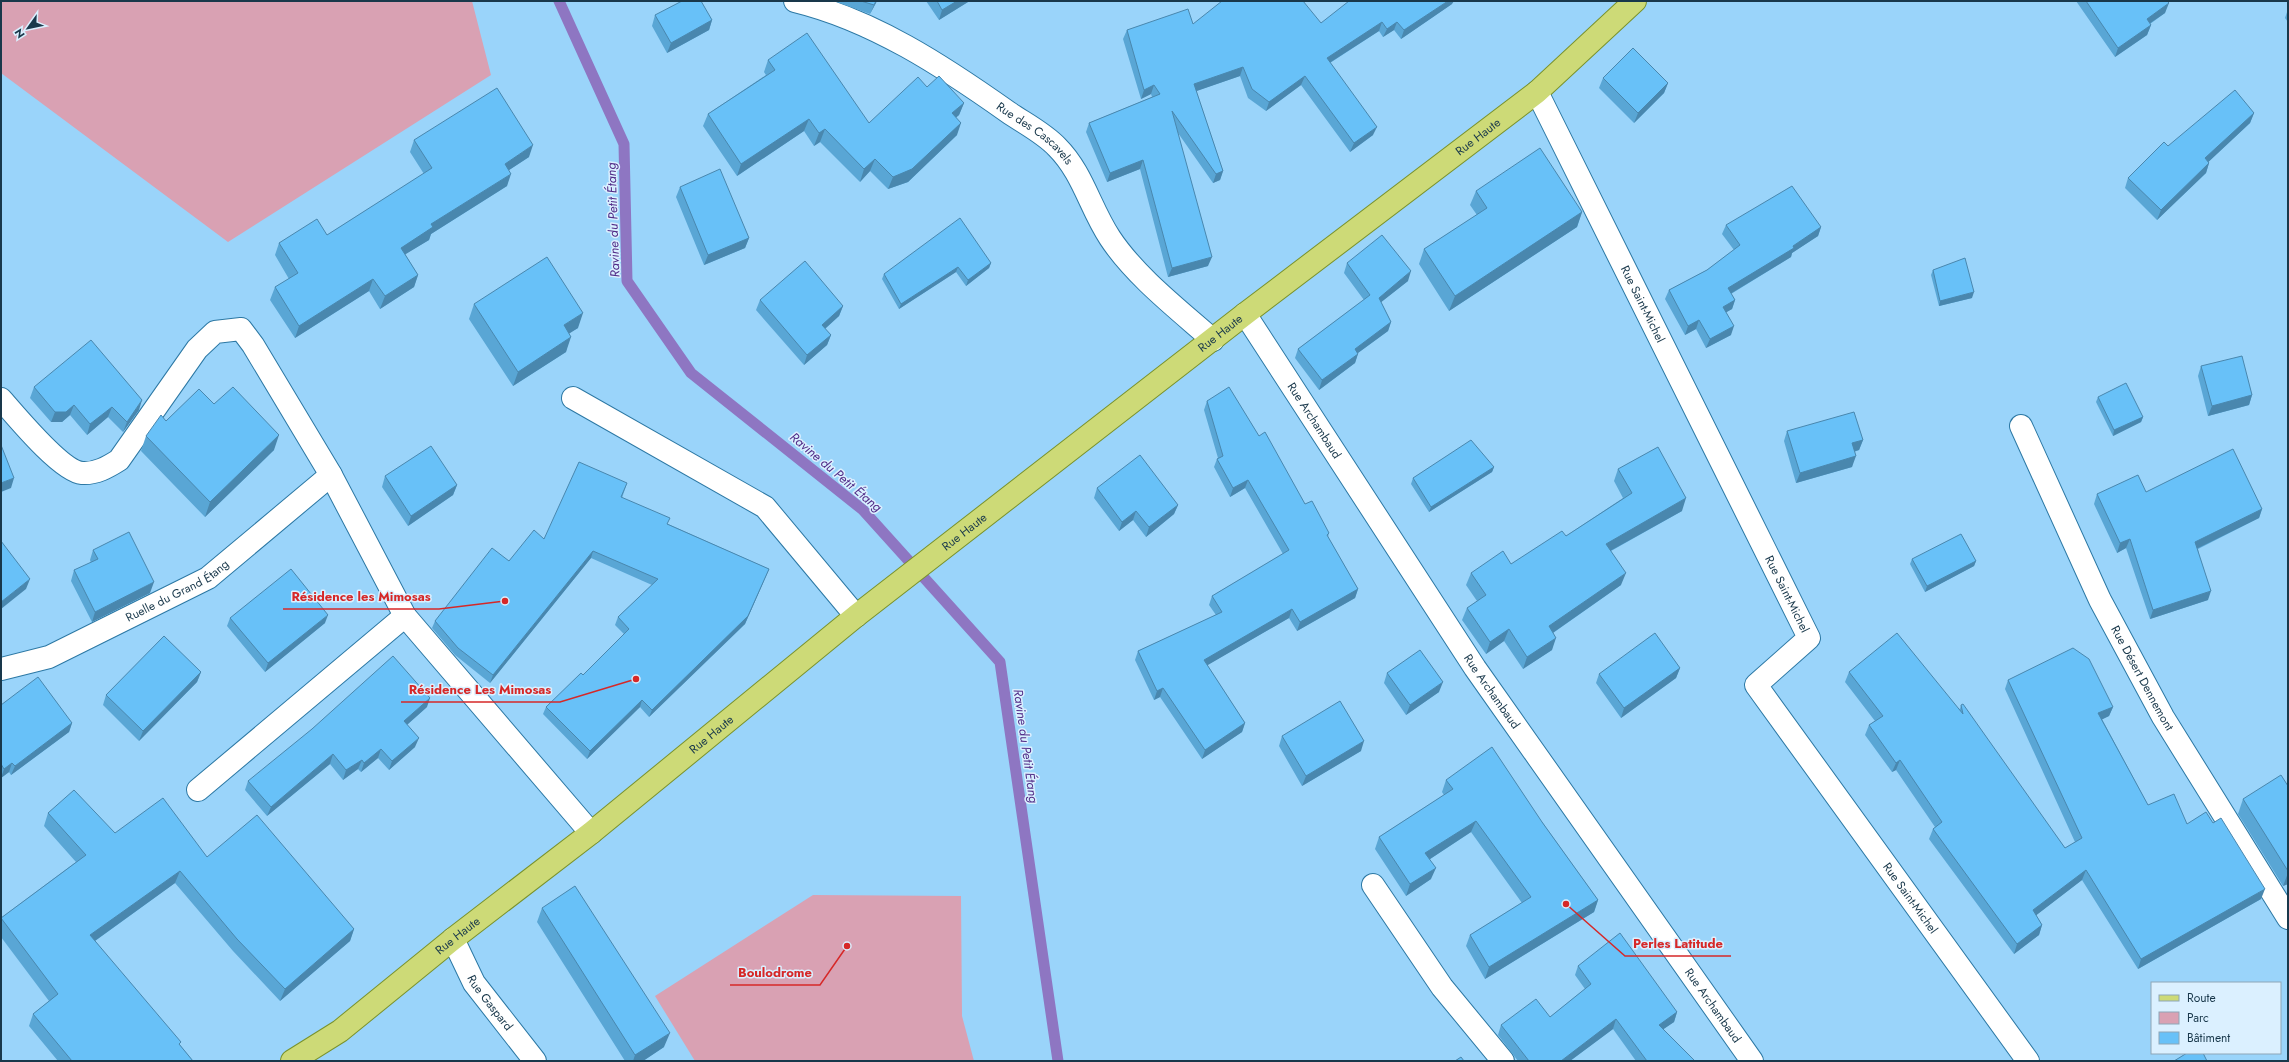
<svg xmlns="http://www.w3.org/2000/svg" width="2289" height="1062" font-family="Jost,sans-serif">
  <style>
    .green { fill: #d9a1b3 }
    .lines { fill: none; stroke-linecap: round; stroke-linejoin: round }
    .stream { stroke: #8e76c2; stroke-width: 11 }
    .minor-casing { stroke: #2c78a4; stroke-width: 24 }
    .major-casing { stroke: #79922c; stroke-width: 24 }
    .minor { stroke: #fff; stroke-width: 22 }
    .major { stroke: #cdda77; stroke-width: 22 }
    .wall { fill: #59a6d5 }
    .shaded-wall { fill: #4987ae }
    .building { fill: #68c1f8; stroke: #4987ae }
    .labels { text-anchor: middle; dominant-baseline: central; stroke-width: 3; stroke-linejoin: round; paint-order: stroke }
    .street-label { font-size: 12px; fill: #19384b; stroke: #dbf0ff }
    .water-label { font-size: 13px; font-style: italic; fill: #512c88; stroke: #dbf0ff }
    .leader { fill: none; stroke: #d62828; stroke-width: 1.5 }
    .callout-dot { fill: #d62828; stroke: #dbf0ff; stroke-width: 1.5 }
    .callout-label { font-size: 13px; text-anchor: middle; font-weight: bold; fill: #d62828; stroke: #dbf0ff; stroke-width: 3; stroke-linejoin: round; paint-order: stroke }
  </style>
  <rect width="100%" height="100%" fill="#9ad4fa"/>
  <path class="green" d="M1,1H472L491,75L228,242L1,73Z
    M813,895L961,896L962,1016L974,1061H695L655,996Z"/>
  <g class="lines">
    <path class="stream" d="M559,1L624,144L627,281L691,373L863,510L1000,662L1058,1061"/>
    <g class="minor-casing">
      <g id="minor">
        <path id="s1" d="M795,1C873,20 943,66 1008,112C1024,123 1044,133 1057,147C1083,173 1090,208 1110,238C1135,276 1179,310 1213,340"/>
        <path id="s2" d="M1537,92L1809,638L1756,685L2028,1061"/>
        <path id="s3" d="M1245,314L1475,668L1752,1061"/>
        <path d="M573,398L765,507L856,616"/>
        <path d="M1,399C16,416 61,471 82,473C96,474 108,467 119,460L197,349L215,332L241,329L253,345L331,475L405,616L591,833"/>
        <path id="s4" d="M2021,426L2100,600L2163,717L2288,918"/>
        <path id="s5" d="M1,669L49,657L208,578L331,475"/>
        <path d="M198,790L405,616"/>
        <path d="M1373,885L1442,987L1503,1061"/>
        <path id="s6" d="M453,939L474,983L535,1061"/>
      </g>
    </g>
    <g class="major-casing">
      <g id="major">
        <path id="s7" d="M292,1061L340,1031L453,939L591,833L856,616L1245,314L1537,92L1635,1"/>
      </g>
    </g>
    <use href="#minor" class="minor"/>
    <use href="#major" class="major"/>
  </g>
  <path class="wall" d="M834,1H877L870,14Z
    M926,1H968V2L939,20Z
    M2076,1H2167L2165,13L2150,24L2151,25L2147,35L2115,57Z
    M1452,4L1401,39L1394,30L1383,37L1379,31L1330,63L1373,135L1350,152L1301,85L1266,111L1248,98L1240,76L1196,91L1223,171L1220,180L1213,183L1178,133L1208,266L1168,277L1140,169L1107,182L1086,132L1089,123L1152,97L1151,94L1141,99L1123,39L1127,30L1193,24L1321,23Z
    M2288,9V22L2285,18Z
    M655,15L712,20L709,30L667,53L652,26Z
    M768,60L869,123L964,103L959,115L956,117L957,135L908,182L888,189L870,171L860,182L820,142L814,146L804,131L737,176L703,126L708,114L766,75L764,72Z
    M1603,78L1668,83L1664,93L1634,123L1599,88Z
    M2254,113L2250,123L2208,162L2209,163L2206,173L2157,220L2125,188L2128,178L2168,146Z
    M414,140L529,157L509,170L507,186L431,234L429,240L405,254L418,275L414,287L380,309L369,291L295,338L270,300L275,287L289,279L275,255L279,243L327,235L424,174L410,152Z
    M680,187L749,238L745,248L704,265L676,197Z
    M1476,191L1582,212L1577,227L1449,311L1419,264L1424,249L1477,215L1470,205Z
    M1726,225L1821,227L1818,236L1792,253L1791,257L1731,294L1735,300L1732,309L1726,312L1731,335L1706,348L1696,329L1685,335L1665,299L1669,290L1707,270L1734,250L1722,234Z
    M991,263L989,268L966,286L956,272L899,309L882,279L884,274Z
    M1347,263L1408,281L1381,302L1391,322L1388,331L1358,353L1355,363L1319,390L1295,358L1298,349L1364,300L1344,273Z
    M1933,270L1972,298L1939,306L1931,275Z
    M760,300L843,306L839,316L825,329L831,335L827,345L804,365L756,310Z
    M474,304L578,328L569,333L566,352L513,386L469,319Z
    M2201,366L2252,395L2249,405L2208,416L2198,376Z
    M34,387L139,410L123,432L108,417L87,435L70,415L62,422H51L30,398Z
    M2098,397L2143,417L2141,422L2113,436L2096,402Z
    M1207,401L1259,436L1305,504L1329,533L1328,537L1358,589L1355,598L1297,631L1289,618L1207,665L1245,723L1242,732L1202,759L1160,697L1154,700L1135,660L1138,651L1216,615L1209,605L1212,596L1283,554L1245,488L1230,497L1214,467L1217,459L1218,458L1204,410Z
    M214,404L274,450L205,517L141,451L146,436L166,421Z
    M1787,431L1863,440L1859,450L1854,452L1852,467L1796,483L1784,441Z
    M1494,467L1492,472L1429,512L1411,484L1413,478Z
    M1618,469L1682,511L1611,551L1621,585L1553,633L1552,650L1523,669L1504,641L1486,654L1462,620L1467,608L1477,601L1466,585L1471,573L1511,564L1566,536L1623,498L1614,481Z
    M385,476L457,485L453,495L408,526L382,487Z
    M627,483L622,498L668,524L769,569L745,624L649,717L640,707L587,759L543,714L546,707L583,675L624,634L615,625L618,617L652,585L591,558L490,683L455,655L432,628L435,621L509,561L544,539Z
    M1097,488L1178,505L1174,514L1146,537L1133,520L1119,531L1094,498Z
    M2146,492L2262,509L2259,518L2198,549L2208,600L2150,619L2126,548L2117,553L2094,504L2097,494Z
    M93,550L150,593L92,622L71,581L74,570L91,563L90,560Z
    M1912,559L1976,561L1974,566L1925,592L1910,564Z
    M230,618L325,623L265,672L227,626Z
    M1680,668L1676,678L1621,718L1596,683L1599,674Z
    M201,672L197,682L139,741L103,705L106,695Z
    M1849,672L1960,709L1961,705L2065,848L2075,842L2005,689L2008,680L2113,707L2109,716L2102,719L2148,805L2187,824L2261,899L2138,969L2082,880L2036,915L2042,925L2039,935L2014,954L1929,839L1933,829L1935,827L1896,770L1892,772L1865,735L1869,725L1875,721L1845,682Z
    M1387,673L1439,692L1406,715L1384,683Z
    M1,705L72,723L69,732L11,775L9,772L1,778Z
    M427,707L407,725L415,747L389,770L378,758L361,772L358,769L343,780L330,764L267,816L245,790L248,781Z
    M1282,736L1361,751L1302,786L1279,746Z
    M1446,780L1542,822L1598,900L1594,912L1485,979L1466,946L1470,935L1522,903L1471,832L1430,859L1431,879L1406,896L1375,849L1379,837L1444,795L1442,792Z
    M2288,786V884L2283,886L2238,814L2243,799Z
    M48,813L115,833L207,857L354,929L350,941L280,1001L233,951L175,883L95,941L193,1061H58L29,1026L33,1014L49,1001L1,937V918L76,862L44,826Z
    M542,908L664,1047L643,1061H625L537,922Z
    M1578,966L1677,1012L1674,1022L1663,1029L1695,1061H1636L1613,1029L1570,1061H1518L1498,1035L1501,1025L1550,1017L1585,989L1575,975Z"/>
  <path class="shaded-wall" d="M876,1H877L870,14L874,5Z
    M957,1H968V2L939,20L942,10Z
    M1448,1H1454L1452,4L1401,39L1404,30Z
    M2169,3L2165,13L2143,28L2147,19Z
    M712,20L709,30L667,53L671,43Z
    M1382,22L1379,31L1323,67L1327,58Z
    M1397,22L1394,30L1383,37L1387,29Z
    M2151,25L2147,35L2115,57L2118,48Z
    M1243,67L1240,76L1191,93L1194,84Z
    M1305,76L1301,85L1266,111L1269,102Z
    M1668,83L1664,93L1634,123L1638,113Z
    M1154,85L1151,94L1141,99L1144,90Z
    M964,103L959,115L948,125L952,113Z
    M2254,113L2250,123L2202,168L2205,158Z
    M809,119L804,131L737,176L741,164Z
    M961,123L957,135L908,182L888,189L893,177Z
    M1377,127L1373,135L1350,152L1354,143Z
    M825,129L820,142L814,146L819,133Z
    M533,145L529,157L500,176L505,164Z
    M875,159L870,171L860,182L864,169Z
    M1143,160L1140,169L1107,182L1110,173Z
    M2209,163L2206,173L2157,220L2161,210Z
    M1223,171L1220,180L1213,183L1216,174Z
    M511,174L507,186L431,234L429,240L396,260L401,248L431,224Z
    M1582,212L1577,227L1449,311L1455,296Z
    M1821,227L1818,236L1792,253L1791,257L1725,297L1728,288L1793,246Z
    M749,238L745,248L704,265L708,255Z
    M1212,257L1208,266L1168,277L1172,268Z
    M991,263L989,268L966,286L968,280Z
    M958,267L956,272L899,309L901,304Z
    M1411,271L1408,281L1375,307L1379,298Z
    M418,275L414,287L380,309L385,296Z
    M373,279L369,291L295,338L299,326Z
    M1974,292L1972,298L1939,306L1940,301Z
    M1735,300L1732,309L1720,316L1723,307Z
    M843,306L839,316L818,335L822,325Z
    M583,313L578,328L559,340L564,325Z
    M1699,320L1696,329L1685,335L1688,326Z
    M1391,322L1388,331L1351,358L1355,349Z
    M1734,326L1731,335L1706,348L1710,339Z
    M831,335L827,345L804,365L807,355Z
    M571,337L566,352L513,386L518,372Z
    M1358,354L1355,363L1319,390L1322,380Z
    M2252,395L2249,405L2208,416L2212,406Z
    M142,400L139,410L123,432L127,422Z
    M74,405L70,415L62,422H51L55,412Z
    M112,407L108,417L87,435L90,424Z
    M2143,417L2141,422L2113,436L2114,430Z
    M279,435L274,450L205,517L210,502Z
    M1863,440L1859,450L1848,453L1852,443Z
    M1856,456L1852,467L1796,483L1800,473Z
    M1494,467L1492,472L1429,512L1431,507Z
    M14,478L11,488L1,492V483Z
    M1248,480L1245,488L1230,497L1233,488Z
    M457,485L453,495L408,526L411,516Z
    M1686,498L1682,511L1601,556L1606,544Z
    M1178,505L1174,514L1146,537L1149,527Z
    M2262,509L2259,518L2192,551L2195,542Z
    M1136,511L1133,520L1119,531L1122,522Z
    M2130,539L2126,548L2117,553L2120,543Z
    M593,551L591,558L490,683L493,675Z
    M1976,561L1974,566L1925,592L1927,586Z
    M769,569L745,624L649,717L652,710Z
    M1626,573L1621,585L1544,639L1549,626Z
    M30,579L26,589L1,609V602Z
    M154,582L150,593L92,622L95,612Z
    M1358,589L1355,598L1297,631L1300,622Z
    M2211,591L2208,600L2150,619L2153,610Z
    M1292,609L1289,618L1201,669L1204,660Z
    M328,615L325,623L265,672L268,663Z
    M1509,629L1504,641L1486,654L1490,642Z
    M1556,638L1552,650L1523,669L1527,657Z
    M1680,668L1676,678L1621,718L1624,708Z
    M201,672L197,682L139,741L143,731Z
    M1443,682L1439,692L1406,715L1410,705Z
    M1163,688L1160,697L1154,700L1157,691Z
    M430,698L427,707L401,730L404,721Z
    M642,700L640,707L587,759L590,751Z
    M2113,707L2109,716L2095,723L2098,713Z
    M72,723L69,732L11,775L15,766Z
    M1245,723L1242,732L1202,759L1205,750Z
    M419,738L415,747L389,770L392,761Z
    M1364,741L1361,751L1302,786L1306,776Z
    M381,749L378,758L361,772L364,763Z
    M333,754L330,764L267,816L271,807Z
    M362,760L358,769L343,780L346,770Z
    M1900,760L1896,770L1892,772L1896,763Z
    M12,763L9,772L1,778L4,769Z
    M1476,821L1471,832L1421,865L1425,853Z
    M1436,868L1431,879L1406,896L1410,884Z
    M2086,870L2082,880L2030,920L2033,910Z
    M180,871L175,883L85,948L90,935Z
    M2288,873V884L2283,886Z
    M2265,889L2261,899L2138,969L2141,959Z
    M1598,900L1594,912L1485,979L1489,967Z
    M2042,925L2039,935L2014,954L2017,944Z
    M354,929L350,941L280,1001L285,989Z
    M1677,1012L1674,1022L1655,1035L1659,1025Z
    M1616,1019L1613,1029L1570,1061H1561Z
    M670,1033L664,1047L643,1061H633L635,1055Z"/>
  <path class="building" d="M682,1H701L712,20L671,43L655,15Z
    M861,1H876L874,5Z
    M937,1H957L942,10Z
    M1222,1H1303L1321,23L1349,1H1448L1404,30L1397,22L1387,29L1382,22L1327,58L1377,127L1354,143L1305,76L1269,102L1252,89L1243,67L1194,84L1223,171L1216,174L1172,111L1212,257L1172,268L1143,160L1110,173L1089,123L1160,94L1154,85L1144,90L1127,30L1188,9L1193,24Z
    M2086,1H2167L2169,3L2147,19L2151,25L2118,48Z
    M807,33L869,123L918,77L927,87L939,76L964,103L952,113L961,123L912,169L893,177L875,159L864,169L825,129L819,133L809,119L741,164L708,114L775,70L768,60Z
    M1633,48L1668,83L1638,113L1603,78Z
    M497,88L533,145L505,164L511,174L431,224L433,227L401,248L418,275L385,296L373,279L299,326L275,287L298,273L279,243L317,219L327,235L432,168L414,140Z
    M2235,90L2254,113L2205,158L2209,163L2161,210L2128,178L2164,142L2168,146Z
    M1540,148L1582,212L1455,296L1424,249L1487,208L1476,191Z
    M720,169L749,238L708,255L680,187Z
    M1792,186L1821,227L1793,246L1794,248L1728,288L1735,300L1723,307L1734,326L1710,339L1699,320L1688,326L1669,290L1707,270L1740,245L1726,225Z
    M960,218L991,263L968,280L958,267L901,304L884,274Z
    M1382,235L1411,271L1379,298L1391,322L1355,349L1358,354L1322,380L1298,349L1370,295L1347,263Z
    M547,257L583,313L564,325L571,337L518,372L474,304Z
    M1965,258L1974,292L1940,301L1933,270Z
    M805,261L843,306L822,325L831,335L807,355L760,300Z
    M91,340L142,400L127,422L112,407L90,424L74,405L66,412H55L34,387Z
    M2242,356L2252,395L2212,406L2201,366Z
    M2126,383L2143,417L2114,430L2098,397Z
    M233,387L279,435L210,502L146,436L161,415L166,421L199,389L214,404Z
    M1229,387L1259,436L1265,432L1305,504L1312,501L1329,533L1327,535L1358,589L1300,622L1292,609L1204,660L1245,723L1205,750L1163,688L1157,691L1138,651L1222,612L1212,596L1289,550L1248,480L1233,488L1217,459L1223,456L1207,401Z
    M1854,412L1863,440L1852,443L1856,456L1800,473L1787,431Z
    M1471,440L1494,467L1431,507L1413,478Z
    M1,445L14,478L1,483Z
    M431,446L457,485L411,516L385,476Z
    M1658,447L1686,498L1606,544L1626,573L1549,626L1556,638L1527,657L1509,629L1490,642L1467,608L1486,595L1471,573L1503,551L1511,564L1562,531L1566,536L1632,493L1618,469Z
    M2233,449L2262,509L2195,542L2211,591L2153,610L2130,539L2120,543L2097,494L2138,475L2146,492Z
    M1140,455L1178,505L1149,527L1136,511L1122,522L1097,488Z
    M579,462L627,483L621,497L670,518L667,524L769,569L748,616L652,710L642,700L590,751L546,707L581,673L583,675L629,629L618,617L658,579L593,551L493,675L458,648L435,621L492,548L509,561L534,530L544,539Z
    M129,532L154,582L95,612L74,570L98,559L93,550Z
    M1961,534L1976,561L1927,586L1912,559Z
    M1,541L30,579L1,602Z
    M291,569L328,615L268,663L230,618Z
    M1655,633L1680,668L1624,708L1599,674Z
    M1897,633L1963,714L1961,705L1963,704L2065,848L2082,838L2008,680L2073,648L2089,659L2113,707L2098,713L2148,805L2174,794L2187,824L2206,812L2213,823L2221,818L2265,889L2141,959L2086,870L2033,910L2042,925L2017,944L1933,829L1942,822L1900,760L1896,763L1869,725L1883,716L1849,672Z
    M164,636L201,672L143,731L106,695Z
    M1420,650L1443,682L1410,705L1387,673Z
    M393,656L430,698L404,721L419,738L392,761L381,749L364,763L362,760L346,770L333,754L271,807L248,781L312,729Z
    M38,677L72,723L15,766L12,763L4,769L1,764V705Z
    M1340,701L1364,741L1306,776L1282,736Z
    M1492,747L1542,822L1598,900L1489,967L1470,935L1531,897L1476,821L1425,853L1436,868L1410,884L1379,837L1453,789L1446,780Z
    M2281,775L2288,786V871L2243,799Z
    M74,790L115,833L163,798L207,857L257,815L354,929L285,989L237,939L180,871L90,935L181,1042L179,1044L193,1061H72L33,1014L58,994L1,918L86,855L48,813Z
    M575,886L670,1033L635,1055L542,908Z
    M1620,933L1677,1012L1659,1025L1695,1061H1647L1616,1019L1561,1061H1529L1501,1025L1536,999L1550,1017L1591,984L1578,966Z
    M2187,1053H2203L2207,1061H2174Z
    M1461,1057L1464,1061H1455Z"/>
  <g class="labels">
    <g class="street-label">
      <text stroke="none"><textPath href="#s1" startOffset="276">Rue des Cascavels</textPath></text>
      <text stroke="none"><textPath href="#s7" startOffset="1504">Rue Haute</textPath></text>
      <text stroke="none"><textPath href="#s2" startOffset="237">Rue Saint-Michel</textPath></text>
      <text stroke="none"><textPath href="#s7" startOffset="1180">Rue Haute</textPath></text>
      <text stroke="none"><textPath href="#s3" startOffset="127">Rue Archambaud</textPath></text>
      <text stroke="none"><textPath href="#s7" startOffset="856">Rue Haute</textPath></text>
      <text stroke="none"><textPath href="#s5" startOffset="194">Ruelle du Grand Étang</textPath></text>
      <text stroke="none"><textPath href="#s2" startOffset="561">Rue Saint-Michel</textPath></text>
      <text stroke="none"><textPath href="#s4" startOffset="280">Rue Désert Dennemont</textPath></text>
      <text stroke="none"><textPath href="#s3" startOffset="451">Rue Archambaud</textPath></text>
      <text stroke="none"><textPath href="#s7" startOffset="532">Rue Haute</textPath></text>
      <text stroke="none"><textPath href="#s2" startOffset="944">Rue Saint-Michel</textPath></text>
      <text stroke="none"><textPath href="#s7" startOffset="208">Rue Haute</textPath></text>
      <text stroke="none"><textPath href="#s6" startOffset="74">Rue Gaspard</textPath></text>
      <text stroke="none"><textPath href="#s3" startOffset="835">Rue Archambaud</textPath></text>
    </g>
    <g class="water-label">
      <text transform="translate(613 220) rotate(-92)">Ravine du Petit Étang</text>
      <text transform="translate(836 472) rotate(40)">Ravine du Petit Étang</text>
      <text transform="translate(1026 746) rotate(82)">Ravine du Petit Étang</text>
    </g>
  </g>
  <path class="leader" d="M505 601L439 609H283M636 679L560 702H401M1566 904L1625 956H1731M847 946L820 985H730"/>
  <g class="callout-dot">
    <circle cx="505" cy="601" r="4"/>
    <circle cx="636" cy="679" r="4"/>
    <circle cx="1566" cy="904" r="4"/>
    <circle cx="847" cy="946" r="4"/>
  </g>
  <g class="callout-label">
    <text x="361" y="601">Résidence les Mimosas</text>
    <text x="480" y="694">Résidence Les Mimosas</text>
    <text x="1678" y="948">Perles Latitude</text>
    <text x="775" y="977">Boulodrome</text>
  </g>
  <rect width="2289" height="1062" fill="none" stroke="#19384b" stroke-width="4"/>
  <rect x="2151" y="982" width="130" height="72" fill="#dbf0ff" stroke="#8da6b7"/>
  <rect x="2159" y="995" width="20" height="6" fill="#cdda77" stroke="#8da6b7"/>
  <text x="2187" y="1002" font-size="12" fill="#19384b">Route</text>
  <rect x="2159" y="1012" width="20" height="12" fill="#d9a1b3" stroke="#8da6b7"/>
  <text x="2187" y="1022" font-size="12" fill="#19384b">Parc</text>
  <rect x="2159" y="1032" width="20" height="12" fill="#68c1f8" stroke="#8da6b7"/>
  <text x="2187" y="1042" font-size="12" fill="#19384b">Bâtiment</text>
  <g transform="translate(28 28) rotate(237)" stroke="#dbf0ff" stroke-width="3" paint-order="stroke">
  <path d="M0-3L7 15L0 10L-7 15Z" fill="#19384b"/>
  <text y="-6" font-size="11" font-weight="bold" text-anchor="middle" fill="#19384b">N</text>
  </g>
</svg>
